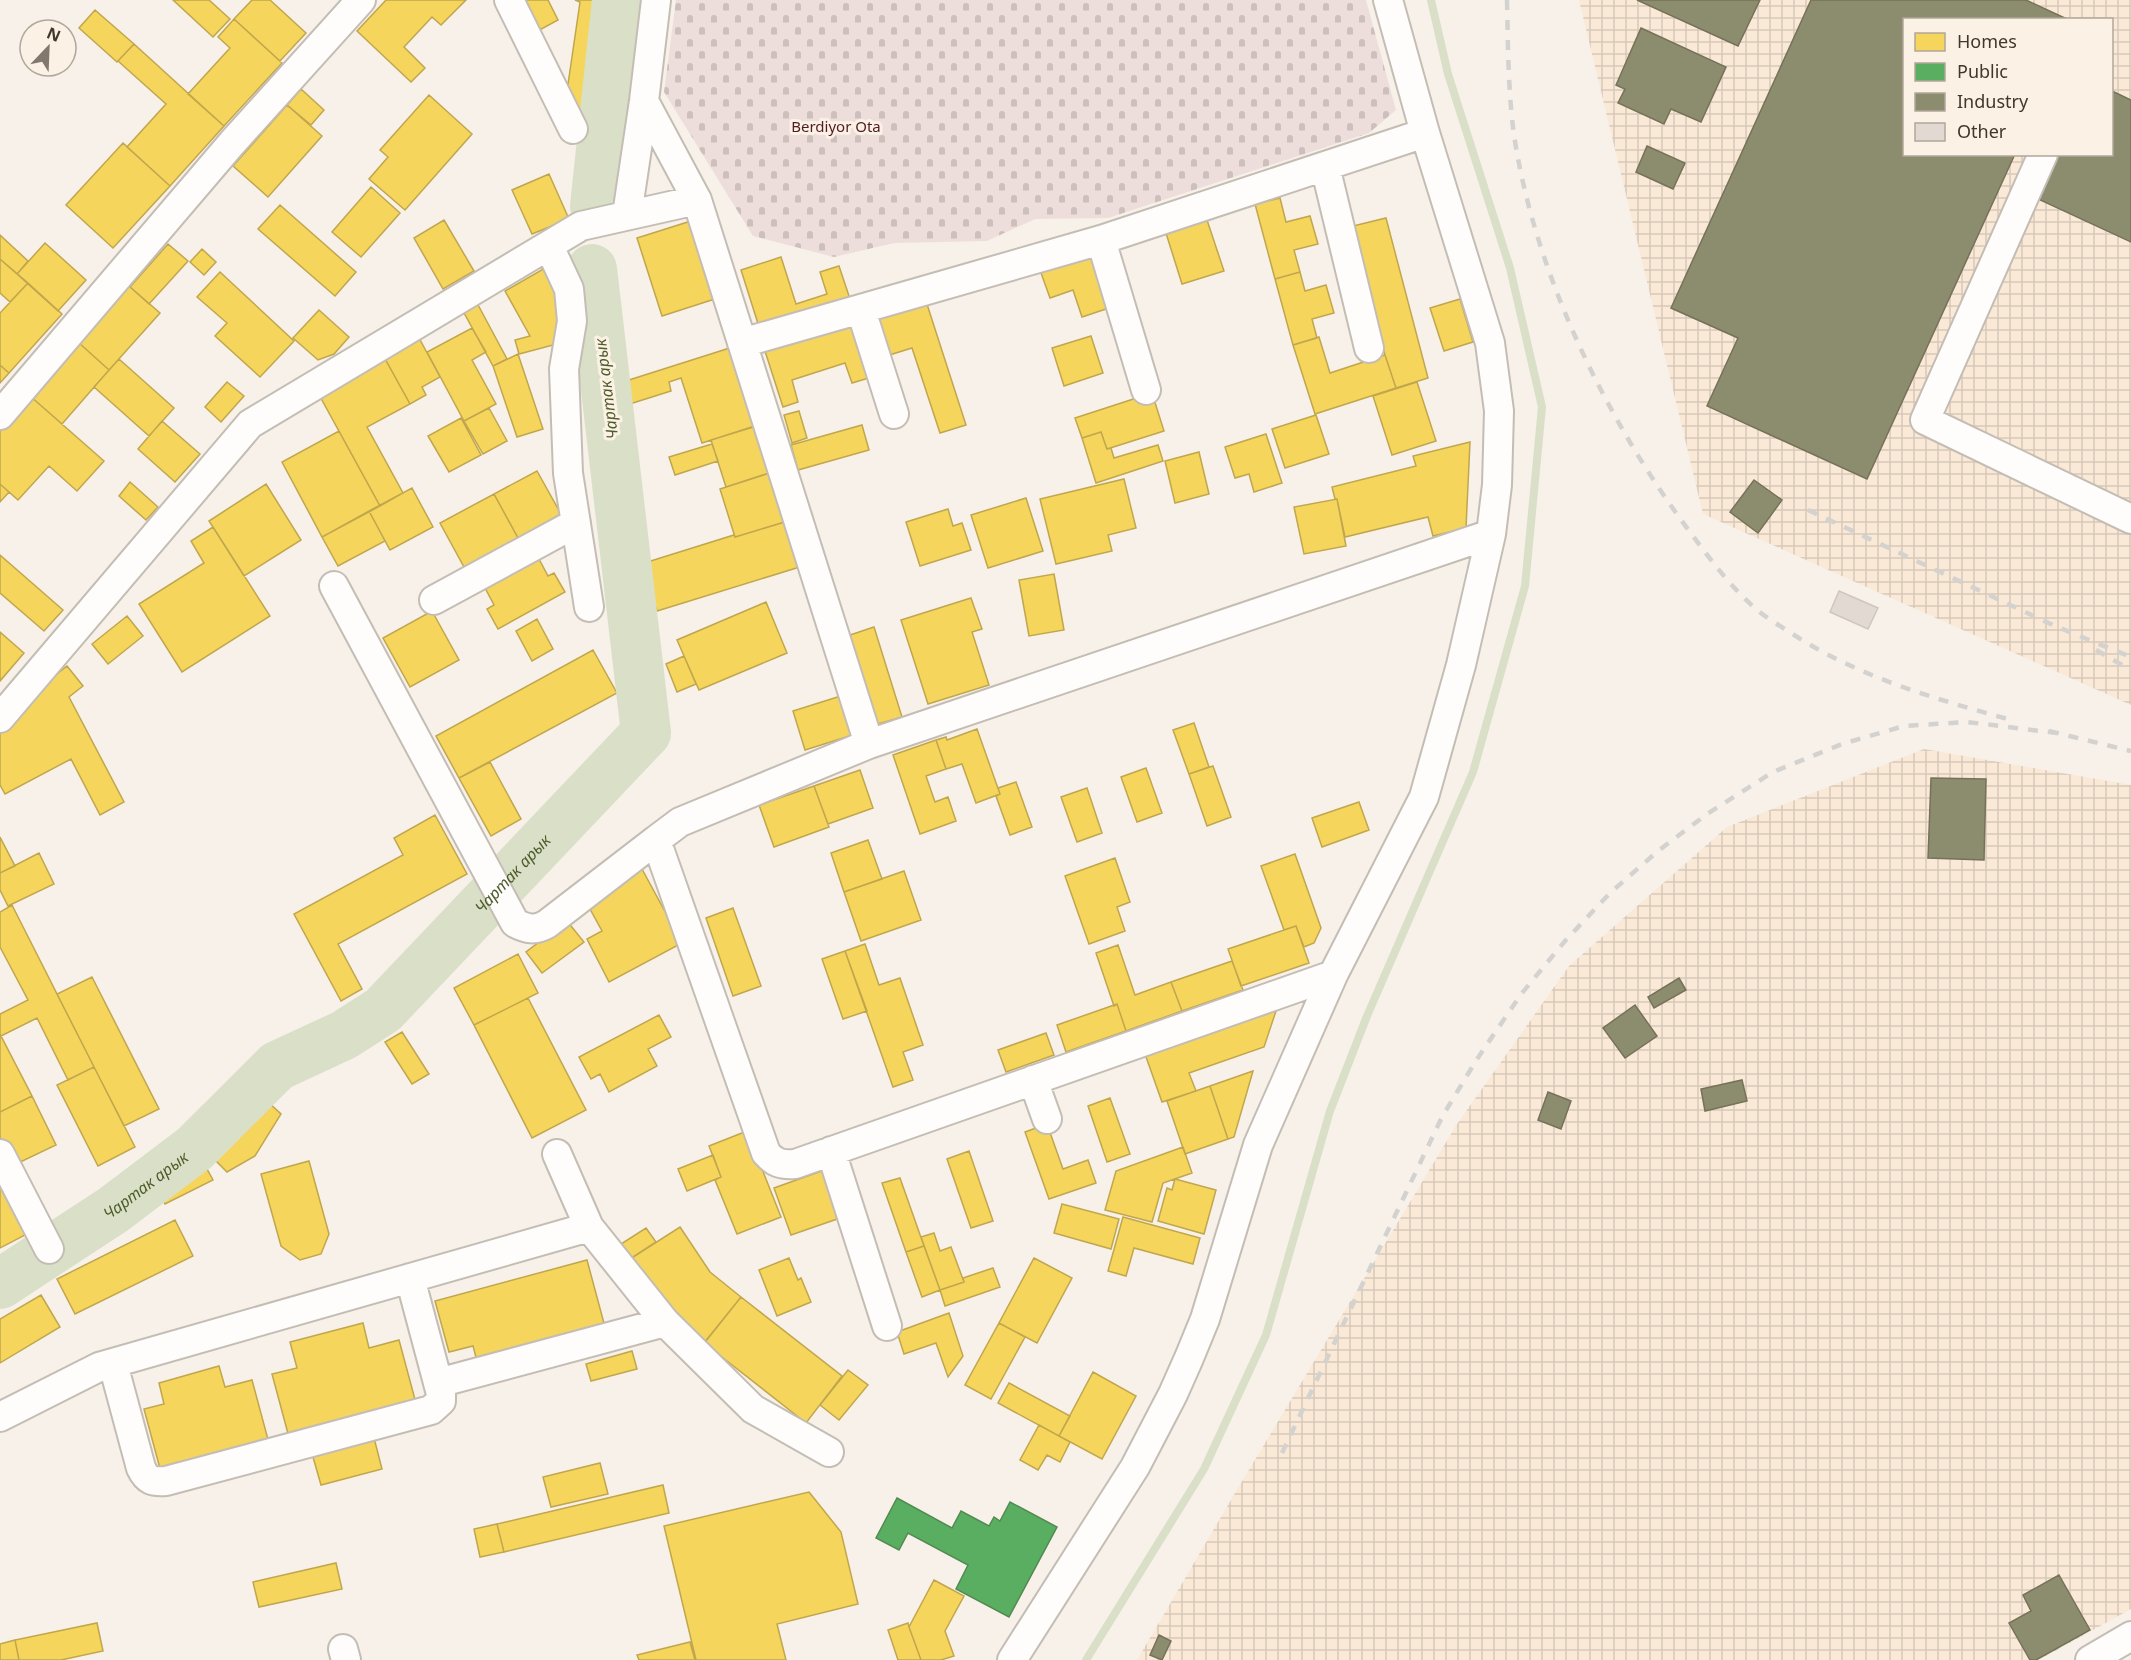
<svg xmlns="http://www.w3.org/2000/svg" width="2131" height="1660" font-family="'Noto Sans',sans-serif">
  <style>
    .industrial { fill: url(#industrial-grid); fill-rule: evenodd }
    .cemetery { fill: url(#cemetery-stones) }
    .homes { fill: #f6d55c; stroke: #c0a64d; stroke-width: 1.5 }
    .public { fill: #5aae61; stroke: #528a51; stroke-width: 1.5 }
    .industry { fill: #8c8c6e; stroke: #76725a; stroke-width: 1.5 }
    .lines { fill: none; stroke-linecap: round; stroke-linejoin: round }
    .stream { stroke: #dae0c7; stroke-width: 8 }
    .river { stroke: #dae0c7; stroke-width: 50 }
    .building { fill: #e3d9d3; stroke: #cfc6c0; stroke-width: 1.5 }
    .minor-casing { stroke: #c4bdb4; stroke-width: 32 }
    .minor { stroke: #fefdfc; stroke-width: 28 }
    .rail { stroke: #d3d2cf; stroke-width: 4.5; stroke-dasharray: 10 10; stroke-linecap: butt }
    .labels { text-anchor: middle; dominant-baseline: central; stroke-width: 6; stroke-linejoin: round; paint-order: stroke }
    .park-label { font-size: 15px; fill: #501d24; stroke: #fcf1e5 }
    .water-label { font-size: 16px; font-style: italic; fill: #4d5c2b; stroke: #fcf1e5 }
  </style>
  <defs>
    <pattern id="industrial-grid" width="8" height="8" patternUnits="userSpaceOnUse" patternTransform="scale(1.5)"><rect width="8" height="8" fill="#fae9d6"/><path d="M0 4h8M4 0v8" fill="none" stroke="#d8c8b8"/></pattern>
    <pattern id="cemetery-stones" width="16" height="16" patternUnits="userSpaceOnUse" patternTransform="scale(1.5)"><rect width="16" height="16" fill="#eededb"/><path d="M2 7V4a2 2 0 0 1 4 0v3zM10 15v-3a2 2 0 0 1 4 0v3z" fill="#cdbfbc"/></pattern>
  </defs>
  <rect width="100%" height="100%" fill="#f7f1ea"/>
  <path class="industrial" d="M1579,0H2131V705L1703,514ZM1904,20H2112V154H1904Z
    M1924,749L2131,785V1609L2039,1660H1137L1238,1488L1457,1124L1569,966L1727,827Z"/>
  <path class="cemetery" d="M676,0H1366L1396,110L1369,133L1108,218L1035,219L987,241L894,243L834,257L753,236L664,92Z"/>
  <path class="homes" d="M173,0H209L230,19L213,37Z
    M252,0H270L306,33L280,61L234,19Z
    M386,0H466L441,25L432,17L404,47L425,68L411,82L357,31Z
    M520,0H548L558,20L536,32Z
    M575,0H600L582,120L566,98L580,2Z
    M95,10L134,44L117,62L79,28Z
    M234,19L282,63L224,126L188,94L230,48L218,37Z
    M134,44L224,126L170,186L127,147L166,104L118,61Z
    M301,89L324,110L311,125L287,105Z
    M429,95L472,134L405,210L369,179L388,157L380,150Z
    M287,105L322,136L268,197L233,166Z
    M123,143L170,186L113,248L66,205Z
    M549,174L569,219L532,234L512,190Z
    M371,187L400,213L361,257L332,232Z
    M1280,198L1286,222L1310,216L1318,244L1294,250L1300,272L1275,279L1255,204Z
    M280,205L356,272L335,296L258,229Z
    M1206,217L1224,271L1182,284L1165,230Z
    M1386,218L1428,378L1396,388L1385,355L1353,226Z
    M444,220L474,271L443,289L414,238Z
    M691,221L721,297L662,316L637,238Z
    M0,235L28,261L17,274L0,259Z
    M45,243L86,280L58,311L17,274Z
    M168,244L188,261L149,304L130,287Z
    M202,249L216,262L204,275L190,262Z
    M1095,252L1112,307L1082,317L1073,290L1050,298L1040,270Z
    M781,257L796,304L827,294L820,272L839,266L852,305L761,333L741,270Z
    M0,259L28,283L10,302L0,293Z
    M545,268L558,292L557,344L519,354L515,340L530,336L505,291Z
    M220,272L294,341L260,377L215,336L227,323L197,297Z
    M1300,272L1305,291L1326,285L1334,313L1312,319L1317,338L1293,345L1275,279Z
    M28,283L62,314L9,373L0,365V313Z
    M129,286L160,313L109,370L78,342Z
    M925,298L966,425L940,433L912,348L883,357L870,315Z
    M1460,299L1473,342L1444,351L1430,308Z
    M477,303L507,359L493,366L463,311Z
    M319,310L349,337L334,354L318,360L293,338Z
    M854,320L872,377L852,383L845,363L792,380L798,402L783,407L764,348Z
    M472,328L486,352L472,360L496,404L464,421L427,352Z
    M418,336L440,377L422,387L426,395L410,404L383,355Z
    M1091,336L1103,373L1064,386L1052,348Z
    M1319,337L1330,373L1385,355L1396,388L1315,414L1293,345Z
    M78,342L109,370L62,424L30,396Z
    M736,346L761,424L702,443L681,378L669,382L671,391L617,408L610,386Z
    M518,354L543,429L517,437L493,366Z
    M383,355L410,404L367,427L403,493L380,506L317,391Z
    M119,359L174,408L149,436L94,387Z
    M0,365L9,373L0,383Z
    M227,382L244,396L221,422L205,407Z
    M1417,382L1436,441L1392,455L1373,396Z
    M1152,393L1164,431L1107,449L1101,432L1082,438L1075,418Z
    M30,396L104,461L77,491L49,466L18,500L0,484V431Z
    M489,408L507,441L483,454L464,421Z
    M799,411L807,438L792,443L784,415Z
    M1316,415L1329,454L1285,468L1272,429Z
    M461,418L481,455L449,472L428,436Z
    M162,421L200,454L175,482L138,449Z
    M763,424L778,470L726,487L711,440Z
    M862,425L869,450L798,470L791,445Z
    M339,431L380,506L322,537L282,462Z
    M1101,432L1107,449L1111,448L1114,458L1158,445L1163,461L1096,483L1082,438Z
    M1266,434L1282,483L1254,492L1249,474L1235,478L1225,447Z
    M1470,442L1466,528L1433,536L1428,517L1345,537L1337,499H1335L1332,487L1416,466L1413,456Z
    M712,444L718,461L675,475L669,457Z
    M1199,452L1209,494L1175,503L1165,461Z
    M537,471L561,514L518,538L494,494Z
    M773,472L788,521L735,537L720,489Z
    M1124,479L1136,528L1108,535L1112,551L1056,564L1040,499Z
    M130,482L158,507L146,520L119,496Z
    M0,484L9,492L0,502Z
    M266,484L301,540L244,576L209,521Z
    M412,488L433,527L390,550L369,511Z
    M494,494L518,538L464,567L440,523Z
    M1026,498L1043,551L988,568L971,515Z
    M1337,499L1346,546L1304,554L1294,507Z
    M948,509L953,526L962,523L971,550L920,566L906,522Z
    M369,511L385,541L338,566L322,537Z
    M788,521L803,566L657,611L641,564L734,535L735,537Z
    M213,527L270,616L182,672L139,604L204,563L191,541Z
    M0,555L63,610L44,631L0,593Z
    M538,557L548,576L554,573L565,592L498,629L487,609L494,605L484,586Z
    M1054,574L1064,630L1029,636L1019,580Z
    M971,598L982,629L972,632L989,685L928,704L901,620Z
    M766,602L787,653L699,690L677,640Z
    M432,611L459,660L410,687L383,638Z
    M127,616L143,636L108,664L92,644Z
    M537,619L553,649L532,661L516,631Z
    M874,627L902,717L878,724L850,635Z
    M0,632L24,653L0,681Z
    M593,650L617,693L459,778L436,736Z
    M684,656L696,684L677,692L666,664Z
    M67,666L83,686L69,697L124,802L100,815L71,759L5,794L0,785V733L42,686Z
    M844,695L856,734L805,750L793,711Z
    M1194,723L1209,767L1189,774L1173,730Z
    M977,729L1000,794L976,803L962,764L946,769L936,740L946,737L947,740Z
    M936,740L946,769L926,776L935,802L948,797L956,821L920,834L893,755Z
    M490,762L521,819L491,836L459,778Z
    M1213,766L1231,817L1207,826L1189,774Z
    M1146,768L1162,813L1137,822L1121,777Z
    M860,770L873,808L828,824L814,786Z
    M1016,782L1032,827L1010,835L996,796L1000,794L998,788Z
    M814,786L829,827L774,847L759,805Z
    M1087,788L1102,833L1077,842L1061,797Z
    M1359,802L1369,830L1322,847L1312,818Z
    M435,815L467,874L338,944L362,989L341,1001L294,914L403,855L394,838Z
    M0,837L15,866L0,873Z
    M868,840L882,879L844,892L831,853Z
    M39,853L54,884L8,906L0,890V873Z
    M1295,854L1321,928L1314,943L1304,947L1296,926L1284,930L1261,866Z
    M1115,858L1130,902L1117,907L1125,931L1089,944L1065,876Z
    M642,869L682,943L609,982L587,939L602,931L590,909Z
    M904,871L921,920L861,941L844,892Z
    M12,905L94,1067L68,1080L37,1018L1,1036L0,1034V1014L28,1000L0,947V912Z
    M733,908L761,986L733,996L706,918Z
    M567,921L584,942L542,973L526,952Z
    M1296,926L1309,963L1241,986L1228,949Z
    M865,944L879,985L900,978L923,1045L903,1052L913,1080L893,1087L845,951Z
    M1118,945L1135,995L1171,982L1182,1011L1126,1031L1117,1004L1114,1006L1096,953Z
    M845,951L867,1011L843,1019L822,959Z
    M518,954L538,993L474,1025L454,988Z
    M1232,961L1243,990L1182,1011L1171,982Z
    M92,977L159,1109L124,1126L57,994Z
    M528,998L586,1110L532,1138L474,1025Z
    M1117,1004L1126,1031L1066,1052L1057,1025Z
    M1277,1008L1264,1047L1189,1073L1196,1091L1162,1102L1145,1054Z
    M659,1015L671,1037L648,1049L657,1066L609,1092L600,1074L591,1079L579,1057Z
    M402,1032L429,1074L412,1084L385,1042Z
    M1046,1033L1054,1055L1006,1072L998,1050Z
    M0,1034L32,1096L0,1112Z
    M94,1067L135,1147L98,1166L57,1085Z
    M1253,1071L1234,1137L1228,1139L1210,1086Z
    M1210,1086L1228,1139L1185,1154L1167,1101Z
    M257,1092L281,1114L255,1156L227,1172L204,1149Z
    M32,1096L56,1145L14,1165L0,1137V1112Z
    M1110,1098L1130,1154L1107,1162L1088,1106Z
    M1047,1124L1063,1169L1088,1160L1096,1183L1049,1199L1025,1132Z
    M747,1131L781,1217L737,1234L715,1180L721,1177L709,1146Z
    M1183,1147L1192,1173L1163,1183L1152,1222L1105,1210L1116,1171Z
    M969,1151L993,1221L971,1228L947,1159Z
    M713,1155L721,1177L687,1191L678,1169Z
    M201,1158L213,1180L165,1204L154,1181Z
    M309,1161L329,1234L321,1254L300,1260L281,1246L261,1174Z
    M830,1168L846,1216L791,1235L774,1188Z
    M0,1174L29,1233L0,1248Z
    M900,1178L924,1246L906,1252L882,1183Z
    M1175,1179L1216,1190L1204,1234L1158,1221L1167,1188L1172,1190Z
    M1062,1204L1119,1219L1111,1249L1054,1233Z
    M1123,1217L1200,1238L1193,1264L1134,1248L1126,1276L1108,1271Z
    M175,1220L193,1256L75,1314L57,1279Z
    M680,1227L710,1272L741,1297L706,1341L662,1307L630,1259Z
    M646,1228L656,1242L630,1259L621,1244Z
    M934,1233L940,1251L951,1247L964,1282L940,1290L921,1237Z
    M924,1246L940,1290L922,1297L906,1252Z
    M789,1258L798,1280L801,1278L811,1302L777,1316L759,1270Z
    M1034,1258L1072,1278L1037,1343L999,1323Z
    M587,1260L605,1327L477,1361L473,1346L449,1352L435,1301Z
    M993,1268L1000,1287L945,1306L940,1290L964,1282L963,1278Z
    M41,1295L60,1327L0,1363V1319Z
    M741,1297L842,1376L806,1423L704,1343Z
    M949,1313L963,1356L948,1377L936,1343L904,1354L897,1332Z
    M363,1323L369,1348L399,1340L417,1407L290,1441L272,1374L297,1368L290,1342Z
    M999,1323L1025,1337L991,1399L965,1385Z
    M632,1351L637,1369L591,1381L586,1364Z
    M219,1366L225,1387L252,1380L270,1447L162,1476L144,1409L164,1404L159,1383Z
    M848,1370L868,1385L839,1420L820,1405Z
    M1093,1372L1136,1396L1102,1459L1059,1436Z
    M1009,1383L1070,1416L1059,1436L998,1403Z
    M1039,1425L1070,1442L1060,1462L1047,1455L1038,1470L1020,1460Z
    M373,1434L382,1469L321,1485L311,1450Z
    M600,1463L608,1494L551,1507L543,1477Z
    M663,1485L669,1513L504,1552L497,1524Z
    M809,1492L841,1532L858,1604L777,1624L786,1660H696L664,1526Z
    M497,1524L504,1552L480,1557L474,1529Z
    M336,1563L342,1589L259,1607L253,1582Z
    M934,1580L964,1596L945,1631L954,1656L941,1660H921L909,1627Z
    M97,1623L103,1651L61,1660H19L15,1640Z
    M908,1623L909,1627L921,1660H898L888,1630Z
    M15,1640L19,1660H0V1644Z
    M690,1642L695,1660H639L637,1655Z"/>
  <path class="public" d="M897,1498L952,1528L961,1511L989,1526L994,1517L1000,1521L1010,1502L1057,1527L1009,1617L956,1589L968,1565L908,1533L899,1550L876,1538Z"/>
  <path class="industry" d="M1637,0H1760L1738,46Z
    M1811,0H2026L2069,20H1904V154H2015L1867,479L1707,406L1738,338L1671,308Z
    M1641,28L1726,67L1701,122L1671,109L1664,124L1618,103L1625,89L1616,85Z
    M2112,91L2131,100V242L2038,199L2058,154H2112Z
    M1647,146L1685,163L1673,189L1636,172Z
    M1754,480L1782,500L1758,533L1730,512Z
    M1931,778L1986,779L1984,860L1928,858Z
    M1679,978L1686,990L1654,1008L1648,997Z
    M1635,1005L1657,1036L1625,1058L1603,1028Z
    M1742,1080L1747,1101L1705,1111L1701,1089Z
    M1548,1092L1571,1101L1561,1129L1538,1120Z
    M2059,1575L2090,1630L2036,1660H2030L2009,1623L2031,1611L2023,1595Z
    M1159,1635L1171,1641L1162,1660L1150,1655Z"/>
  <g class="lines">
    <path class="stream" d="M1086,1660L1204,1469L1266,1335L1330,1111L1367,1016L1473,772L1525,586L1542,407L1510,268L1448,74L1431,0"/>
    <g class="river">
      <path d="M595,206L617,0"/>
      <path id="s1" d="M0,1284L113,1210L195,1148L277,1066L344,1035L383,1010L646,733L592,269"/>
    </g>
  </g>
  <path class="building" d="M1839,591L1878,608L1868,629L1830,612Z"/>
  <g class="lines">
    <g class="minor-casing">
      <path id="minor" d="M509,0L573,129
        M644,101L697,200
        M2043,154L1925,420L2131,519
        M1325,166L1369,348
        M627,215L644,101L656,0
        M1101,240L1146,390
        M549,246L569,289L572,321L564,369L568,473L589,607
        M861,310L894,414
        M742,343L1101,240L1425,133
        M0,415L232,143L361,0
        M334,586L515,923C527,929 535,931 547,924L656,840
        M434,600L576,523
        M0,718L250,424L581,226L697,200L869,744
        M1333,975L795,1164C781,1165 775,1163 766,1153L656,840L680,822L869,744L1491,534
        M1033,1080L1047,1119
        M831,1151L887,1326
        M0,1154L49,1249
        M557,1154L589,1227
        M113,1364L141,1468C147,1481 153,1482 166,1481L431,1410L441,1401V1394L410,1278
        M438,1383L665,1322
        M0,1417L99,1367L589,1227L665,1322L753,1409L829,1452
        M343,1649L346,1660
        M1012,1660L1135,1467L1173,1394L1189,1358L1205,1319L1258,1145L1333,975L1424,797L1461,665L1491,534L1497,485L1499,411L1490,343L1425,133L1388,0
        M2090,1660L2131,1636"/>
    </g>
    <use href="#minor" class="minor"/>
    <path class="rail" d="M1507,0C1508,45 1508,91 1514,135C1535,275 1608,424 1693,536C1712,562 1732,588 1756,609C1765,617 1777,624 1788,631C1857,677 1935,699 2015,721
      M1808,510L2055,626L2131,657
      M2096,650L2131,670
      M2049,731L2131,751
      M1282,1453L1442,1117L1477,1059L1522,993L1565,941L1610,893L1658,851L1707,814L1773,772L1842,744L1904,726L1967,722L2057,733"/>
  </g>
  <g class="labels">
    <g class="park-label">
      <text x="836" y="126">Berdiyor Ota</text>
    </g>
    <g class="water-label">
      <text transform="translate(606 389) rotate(-97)">Чартак арык</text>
      <text stroke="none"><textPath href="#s1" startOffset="662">Чартак арык</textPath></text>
      <text stroke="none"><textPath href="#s1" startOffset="176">Чартак арык</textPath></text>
    </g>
  </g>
  <rect x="1903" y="18" width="210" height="138" fill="#fcf1e5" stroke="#b1a79b" stroke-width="1.5"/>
  <rect x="1915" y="33" width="30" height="18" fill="#f6d55c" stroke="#b1a79b" stroke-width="1.5"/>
  <text x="1957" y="48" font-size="18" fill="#41372b">Homes</text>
  <rect x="1915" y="63" width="30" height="18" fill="#5aae61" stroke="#b1a79b" stroke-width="1.5"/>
  <text x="1957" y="78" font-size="18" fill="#41372b">Public</text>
  <rect x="1915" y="93" width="30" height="18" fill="#8c8c6e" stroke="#b1a79b" stroke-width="1.5"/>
  <text x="1957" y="108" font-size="18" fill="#41372b">Industry</text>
  <rect x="1915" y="123" width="30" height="18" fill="#e3d9d3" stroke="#b1a79b" stroke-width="1.5"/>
  <text x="1957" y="138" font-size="18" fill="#41372b">Other</text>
  <g transform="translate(48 48) rotate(23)"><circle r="28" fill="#fcf1e5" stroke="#b1a79b" stroke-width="1.5"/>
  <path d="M0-4.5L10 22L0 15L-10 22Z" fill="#81786e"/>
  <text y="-9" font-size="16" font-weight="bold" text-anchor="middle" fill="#41372b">N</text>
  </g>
</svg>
